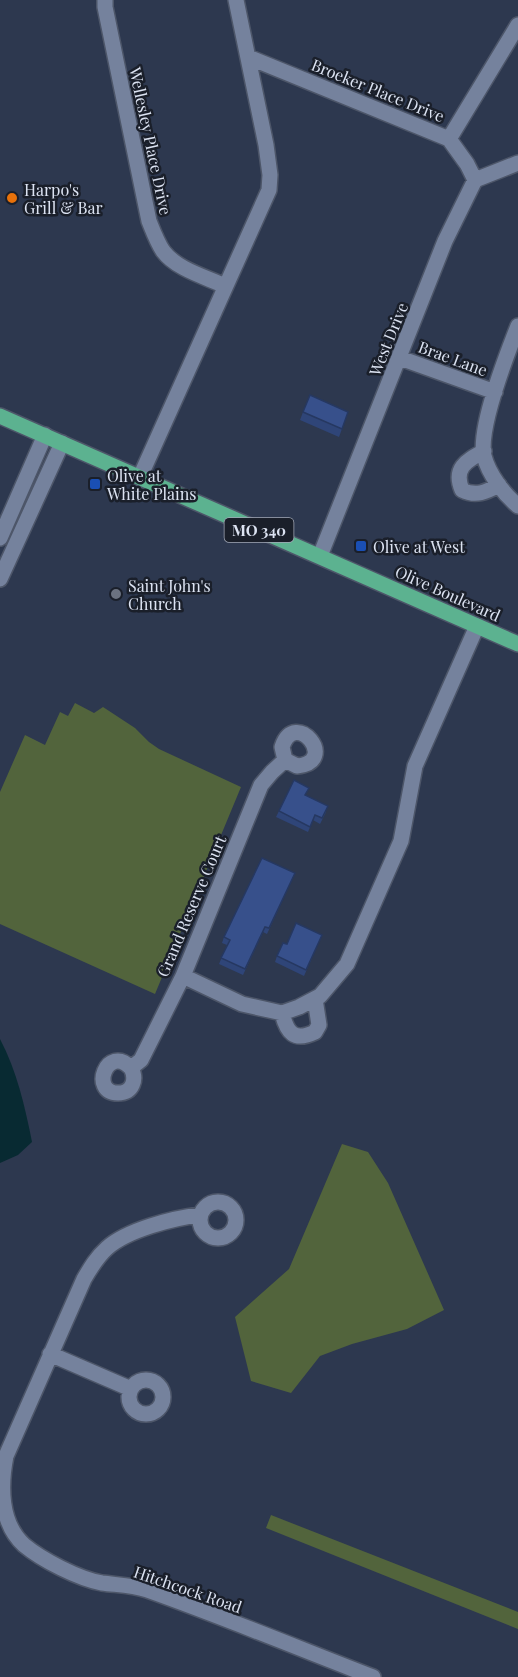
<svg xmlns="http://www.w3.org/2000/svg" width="518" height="1677" font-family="'Playfair Display',serif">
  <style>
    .green { fill: #52643c }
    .water { fill: #082a32 }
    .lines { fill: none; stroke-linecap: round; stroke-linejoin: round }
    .minor-casing { stroke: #4d5669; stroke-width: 18 }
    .major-casing { stroke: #4d5669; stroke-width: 18 }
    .minor { stroke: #75829d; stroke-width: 15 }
    .major { stroke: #5cb290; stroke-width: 15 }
    .wall { fill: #2f4578 }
    .building { fill: #37508b; stroke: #263861; stroke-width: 1.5 }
    .food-dot { fill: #e8710a; stroke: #1a1f2a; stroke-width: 2 }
    .transit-dot { fill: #1a4fb4; stroke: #1a1f2a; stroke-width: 2 }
    .worship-dot { fill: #6b7280; stroke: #1a1f2a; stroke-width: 2 }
    .labels { text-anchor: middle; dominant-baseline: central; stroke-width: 5; stroke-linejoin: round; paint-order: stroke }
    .shield { fill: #1a1f2a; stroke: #a2a8b6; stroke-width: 1.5 }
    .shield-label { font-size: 15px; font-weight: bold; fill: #dce3f2 }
    .street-label { font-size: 16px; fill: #dce3f2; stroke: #1a1f2a }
    .poi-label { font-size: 16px; fill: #dce3f2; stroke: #1a1f2a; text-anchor: start }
  </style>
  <rect width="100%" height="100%" fill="#2d384f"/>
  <path class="green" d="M75,703L94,713L103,707L135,728L149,742L159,749L241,787L155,994L0,924V792L25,735L45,745L60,712L68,716Z
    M342,1144L368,1152L388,1183L444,1310L407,1329L352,1344L320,1356L291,1393L251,1381L235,1317L289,1269Z
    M271,1515L518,1612V1629L266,1528Z"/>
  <path class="water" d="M0,1039C17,1071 25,1107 32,1142L18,1155L0,1163Z"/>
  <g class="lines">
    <g class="minor-casing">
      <path id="minor" d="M105,0V7L149,221C153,231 157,242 163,251C176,269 206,277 225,286
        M248,57L449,139L467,164L475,180
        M449,139L518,25
        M518,326C507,354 478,428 484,456C489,475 504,494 518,506
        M400,358L495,392
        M484,451C466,461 453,468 462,490C476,497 486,492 499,485
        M140,477L269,190L270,175L266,145L236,0
        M0,538L45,435
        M320,556L445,241L475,180L518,163
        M0,579L62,443
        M183,976L242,1004L282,1013L299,1007L320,996L347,964L401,841L415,766L477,626
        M282,1013C287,1033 294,1042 315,1032L319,1025L315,999
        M131,1068C107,1043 89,1093 118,1093C133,1093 137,1079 131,1068L141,1060L183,976L261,785L272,772L285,760L297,766C340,762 295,707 282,747L285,760
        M200 1220a18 18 0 1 1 36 0a18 18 0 1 1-36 0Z
        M200,1215C173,1218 127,1230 107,1248C97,1257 91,1267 84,1279L6,1456C0,1486 0,1523 24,1545C42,1560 79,1579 102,1583C117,1585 132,1585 147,1590C223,1617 298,1648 373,1677
        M50,1354L131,1389
        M129 1397a17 17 0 1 1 34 0a17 17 0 1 1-34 0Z"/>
    </g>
    <g class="major-casing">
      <path id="major" d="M0,416L518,644"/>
    </g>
    <use href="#minor" class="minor"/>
    <use href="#major" class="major"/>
  </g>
  <path class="wall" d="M303,412H348L339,437L300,420Z
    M306,795L326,812L320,824L313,820L308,832L276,817L279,811Z
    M295,873L267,934L263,932L243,975L219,964L227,945L222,943L224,937Z
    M322,935L304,976L275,962L277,956L287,944Z"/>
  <path class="building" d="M310,395L348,412L342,429L303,412Z
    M294,780L309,788L305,795L328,806L322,818L315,815L310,827L279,811Z
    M262,858L295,873L269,928L265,927L245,969L221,958L230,940L224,937Z
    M296,923L322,935L306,970L277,956L283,943L287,944Z"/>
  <circle class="food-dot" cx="12" cy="198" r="6"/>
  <g class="transit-dot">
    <rect x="89" y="478" width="12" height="12" rx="3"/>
    <rect x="355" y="540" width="12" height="12" rx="3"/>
  </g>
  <circle class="worship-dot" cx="116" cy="594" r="6"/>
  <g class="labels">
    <rect class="shield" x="224.5" y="518" width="69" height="24" rx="4.5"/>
    <g class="shield-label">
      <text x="259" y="530">MO 340</text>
    </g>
    <g class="street-label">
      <text transform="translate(378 90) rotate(22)">Broeker Place Drive</text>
      <text transform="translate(151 141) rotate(78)">Wellesley Place Drive</text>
      <text transform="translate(388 339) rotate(-68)">West Drive</text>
      <text transform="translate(453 358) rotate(20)">Brae Lane</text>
      <text transform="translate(448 593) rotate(24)">Olive Boulevard</text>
      <text transform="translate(191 906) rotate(-67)">Grand Reserve Court</text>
      <text transform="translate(188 1589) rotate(19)">Hitchcock Road</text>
    </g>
    <g class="poi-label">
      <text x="24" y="189">Harpo's<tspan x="24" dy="18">Grill &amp; Bar</tspan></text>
      <text x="107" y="475">Olive at<tspan x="107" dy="18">White Plains</tspan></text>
      <text x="373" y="546">Olive at West</text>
      <text x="128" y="585">Saint John's<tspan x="128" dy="18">Church</tspan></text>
    </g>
  </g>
</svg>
